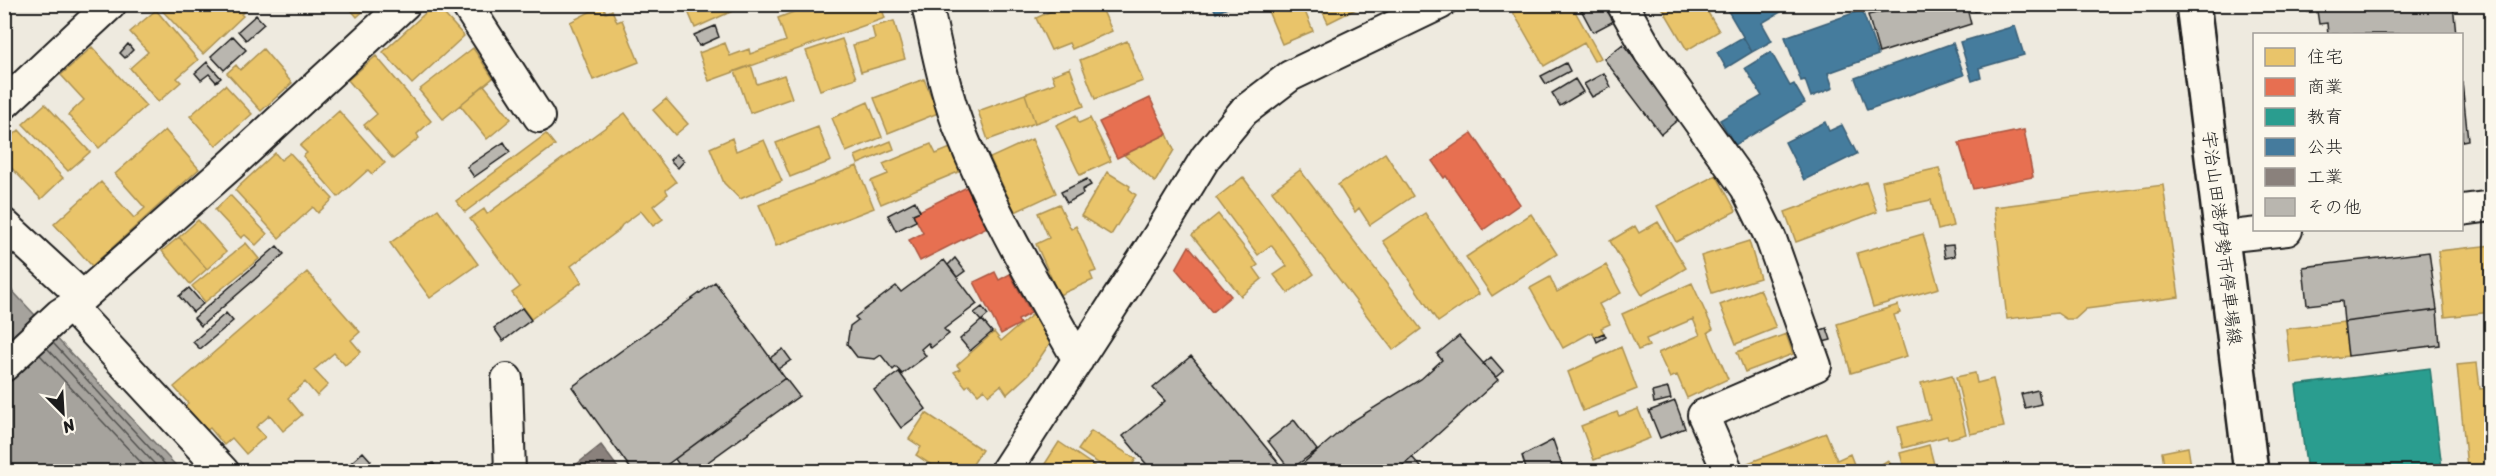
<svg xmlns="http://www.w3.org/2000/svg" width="2496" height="476" font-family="Sriracha,'Klee One',sans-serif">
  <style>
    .water { fill: #a6a39d; stroke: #6f6d69; stroke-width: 1.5 }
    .homes { fill: #e9c46a; stroke: #ac9253; stroke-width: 1.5 }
    .shops { fill: #e76f51; stroke: #aa5641; stroke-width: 1.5 }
    .schools { fill: #2a9d8f; stroke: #26766c; stroke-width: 1.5 }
    .public { fill: #457b9d; stroke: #395e76; stroke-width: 1.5 }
    .industry { fill: #8a817c; stroke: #69635f; stroke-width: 1.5 }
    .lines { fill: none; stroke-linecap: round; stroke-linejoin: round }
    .shore { stroke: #535250; stroke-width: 1.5 }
    .building { fill: #b9b6af; stroke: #1c1c1c; stroke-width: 1.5 }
    .street-casing { stroke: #1c1c1c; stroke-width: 34 }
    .secondary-casing { stroke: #1c1c1c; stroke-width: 38 }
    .street { stroke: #fbf7ec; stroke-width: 30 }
    .secondary { stroke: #fbf7ec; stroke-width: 33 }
    .labels { text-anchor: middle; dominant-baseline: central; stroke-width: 6; stroke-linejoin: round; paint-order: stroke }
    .street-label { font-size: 18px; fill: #1c1c1c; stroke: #fbf7ec }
  </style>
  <rect width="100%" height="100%" fill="#eeeadf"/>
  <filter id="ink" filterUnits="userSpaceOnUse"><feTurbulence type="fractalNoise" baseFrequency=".0167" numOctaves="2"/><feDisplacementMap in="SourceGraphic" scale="12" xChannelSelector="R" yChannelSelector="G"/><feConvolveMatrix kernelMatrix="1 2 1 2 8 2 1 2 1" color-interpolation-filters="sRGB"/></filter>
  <g filter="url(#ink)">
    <path class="water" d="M5,283L181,471H19L5,457Z"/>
    <path class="homes" d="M156,4H239L245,11L241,14L243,16L203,54Z
      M346,4H371L357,17Z
      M435,4L464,36L412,84L383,52Z
      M685,4H748L695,28Z
      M814,4H886L881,6L885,18L709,81L699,53L725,43L730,56L749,49L750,54L786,41L778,18Z
      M1066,4H1100L1112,31L1072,49L1069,43L1051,50L1036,18Z
      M1265,4H1302L1313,31L1282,44Z
      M1319,4H1366L1328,23Z
      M1571,4L1601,58L1594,61L1584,43L1544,66L1509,5Z
      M1660,4H1703L1719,31L1687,50Z
      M603,5L606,13L612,10L617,22L622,20L639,62L593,80L570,22Z
      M156,10L198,60L177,78L181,82L158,102L130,68L148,52L130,32Z
      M894,21L905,59L861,72L853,45L875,39L872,27Z
      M842,39L856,78L820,90L806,51Z
      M1127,41L1143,81L1095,99L1080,60Z
      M92,47L146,106L99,148L68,115L84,100L61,75Z
      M473,48L493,78L443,119L419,90Z
      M263,49L292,83L261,111L227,73L236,65L240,70Z
      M376,56L431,121L417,134L419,138L393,159L364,125L377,114L348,80Z
      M751,65L757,84L784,75L792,98L750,113L735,71Z
      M1070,68L1084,106L1035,123L1025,94L1055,83L1052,75Z
      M924,79L938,113L888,133L874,98Z
      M225,85L252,114L216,146L190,116Z
      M484,85L511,119L487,139L460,105Z
      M1025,94L1035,123L988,140L978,111Z
      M666,99L688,124L675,135L653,110Z
      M868,102L882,137L846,152L832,118Z
      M45,104L90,152L68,171L23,124Z
      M339,111L385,163L372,174L368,170L338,197L303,156L307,153L300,146Z
      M625,113L676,182L666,190L668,194L653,206L663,219L653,226L641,211L622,225L618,231L571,266L582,282L531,319L512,293L520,287L470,219L484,209L487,214Z
      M1076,115L1079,123L1090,118L1111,161L1080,175L1056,125Z
      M818,127L831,161L790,177L776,143Z
      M19,130L63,178L41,199L4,160V144Z
      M165,130L199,169L92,266L54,224L101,182L134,218L145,208L115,174Z
      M546,134L555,145L465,212L456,201Z
      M1167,134L1174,150L1155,182L1124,155Z
      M732,138L736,151L764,140L782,181L740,199L724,183L710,148Z
      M1032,139L1056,193L1015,212L990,158Z
      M891,141L894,149L858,164L855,156Z
      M931,144L936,154L953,147L963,170L881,204L871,181L888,174L883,164Z
      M275,153L281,160L290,153L333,199L318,213L313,207L279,238L235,190Z
      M1385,153L1413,196L1370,225L1359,208L1355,212L1338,185Z
      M857,166L874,208L776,246L759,205Z
      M1939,168L1953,226L1938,230L1931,200L1888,209L1882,181Z
      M1300,170L1421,329L1393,350L1272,191Z
      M1107,172L1130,186L1129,189L1136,195L1111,235L1081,216Z
      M1716,175L1736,211L1676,242L1657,206Z
      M1243,177L1314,274L1288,293L1274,275L1287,266L1271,245L1258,255L1216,198Z
      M1866,182L1877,212L1796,242L1785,212Z
      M2163,185L2179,297L2086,309L2075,319H2066L2057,313L2007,319L1994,207Z
      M230,195L267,234L256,245L245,235L241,238L215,210Z
      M1059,204L1071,229L1076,226L1096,271L1090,273L1093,280L1059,295L1036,244L1049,238L1038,213Z
      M438,209L478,264L430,298L390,243Z
      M1425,213L1479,294L1438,322L1383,241Z
      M1218,214L1258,265L1254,268L1262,279L1241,296L1192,235Z
      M1531,214L1557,254L1492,296L1466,257Z
      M198,220L226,252L207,269L179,237Z
      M1658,222L1686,268L1642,295L1610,241L1635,226L1639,233Z
      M1923,234L1939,288L1873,307L1857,253Z
      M179,237L207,269L190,284L162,251Z
      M1749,241L1760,278L1712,293L1701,256Z
      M246,243L259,259L205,302L192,286Z
      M2492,245V312L2445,317L2438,251Z
      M1606,265L1621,293L1599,304L1610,324L1601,328L1604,333L1595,337L1592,332L1563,348L1530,288L1550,277L1557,292Z
      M307,272L360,332L351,340L361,352L345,365L334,353L314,370L328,385L317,396L305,382L288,398L302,415L283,431L270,415L256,427L265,437L246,454L232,438L224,445L210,428L206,431L185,407L188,403L174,387Z
      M1692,283L1713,329L1708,332L1728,379L1687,398L1677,375L1670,378L1658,353L1700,335L1693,319L1646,339L1649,346L1638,350L1622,314Z
      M1760,289L1776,328L1736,344L1720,305Z
      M1898,305L1900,313L1894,315L1907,356L1851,373L1837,324Z
      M1033,314L1052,340L1029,374L1007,394L1001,385L989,395L984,389L978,394L969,384L966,387L954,372L960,369L957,365L994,332L1001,341Z
      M2344,322L2348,356L2290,363L2286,329Z
      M1786,334L1793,354L1745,372L1737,352Z
      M1621,347L1637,389L1583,411L1568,372Z
      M2477,363L2480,389L2490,388L2492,393V466L2467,468L2457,365Z
      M1975,373L1977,383L1993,379L2004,427L1970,434L1956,377Z
      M1952,375L1966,434L1948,439L1947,436L1903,448L1898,427L1930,419L1921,383Z
      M1638,409L1650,438L1594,460L1581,426L1617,412L1619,416Z
      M926,413L982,450L968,472H942L916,455L921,447L909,439Z
      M1091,431L1136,459L1128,472H1112L1078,450Z
      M1826,433L1837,460L1850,454L1857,472H1751L1748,463Z
      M1059,442L1103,472H1044L1041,470Z
      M1929,445L1936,472H1905L1900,453Z
      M2188,447L2191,466L2165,472L2162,452Z
      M1888,460L1895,472H1872L1871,471Z"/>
    <path class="shops" d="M1150,98L1167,134L1117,158L1099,122Z
      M2024,130L2033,177L1973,189L1959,143Z
      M1472,133L1520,204L1483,230L1446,176L1444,178L1432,161Z
      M969,186L989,226L920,261L909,240L923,233L913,214Z
      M1189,246L1231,296L1212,312L1176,269Z
      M995,272L999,280L1010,274L1031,313L1018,320L1020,324L1001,334L974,282Z"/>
    <path class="schools" d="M2430,368L2442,468L2415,472H2307L2296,385Z"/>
    <path class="public" d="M1212,4H1236L1216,13Z
      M1724,4H1780L1784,10L1762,23L1772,41L1752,52Z
      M1862,10L1878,55L1828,73L1833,88L1811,97L1805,80L1801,81L1785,37Z
      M2015,26L2024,55L1979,68L1981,78L1972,81L1960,42Z
      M1743,37L1752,52L1726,68L1717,52Z
      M1953,43L1964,75L1867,110L1855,78Z
      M1771,52L1790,86L1794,84L1805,103L1735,145L1720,120L1762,96L1745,68Z
      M1825,122L1829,131L1842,125L1857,154L1804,180L1785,142Z"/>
    <path class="industry" d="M601,445L621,472H567Z"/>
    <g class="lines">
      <path class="shore" d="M53,343L172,472
        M47,348L162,472
        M40,355L150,472"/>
    </g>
    <path class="building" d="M1578,4H1605L1614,21L1593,32Z
      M1914,4H1966L1971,24L1879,53L1868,15Z
      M1972,4H1990L1991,7L1975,11Z
      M2306,4H2453L2456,34H2328L2327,23L2319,24L2317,11L2307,12Z
      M256,15L264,24L246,40L238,31Z
      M715,26L719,37L699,46L694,35Z
      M233,36L246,50L224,70L211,56Z
      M128,44L133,50L125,58L120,53Z
      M1623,44L1680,118L1661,134L1604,59Z
      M207,62L221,78L216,82L209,74L201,80L195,73Z
      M1566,63L1570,71L1546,84L1541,76Z
      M1604,73L1611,87L1592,97L1584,84Z
      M1575,79L1583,92L1560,106L1552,93Z
      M2462,82L2468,140L2462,141Z
      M504,142L510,152L474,177L467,167Z
      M676,154L684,161L678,168L670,160Z
      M1087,179L1091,185L1082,190L1083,194L1067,203L1061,192Z
      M915,201L920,211L913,214L916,221L896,231L888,215Z
      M1953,245L1955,256L1945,258L1943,246Z
      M277,246L284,254L201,326L194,318Z
      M2429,252L2437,310L2344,322L2342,301L2307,305L2303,267Z
      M955,258L965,271L957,277L948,265Z
      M944,260L977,304L944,329L949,334L931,348L928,343L921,349L926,356L902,374L896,367L893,370L881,355L875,359L857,357L847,344L850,326L858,320L855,317L896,286L901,292Z
      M715,282L785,378L657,472H633L572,387Z
      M189,288L203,304L193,312L179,296Z
      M982,307L988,315L981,321L974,313Z
      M522,308L531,320L503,341L494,328Z
      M2437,310L2440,345L2348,356L2344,322Z
      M226,313L233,321L200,349L193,342Z
      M982,320L992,332L970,351L960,339Z
      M1827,328L1831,340L1819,343L1815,332Z
      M1604,333L1606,337L1597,342L1595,337Z
      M1459,336L1498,380L1396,472H1293L1351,422L1421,379L1442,360L1437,354Z
      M783,349L791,360L778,369L770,358Z
      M1191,356L1286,472H1153L1123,436L1165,401L1153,388Z
      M1491,357L1503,371L1496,377L1483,364Z
      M899,372L926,409L901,428L874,390Z
      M785,378L799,396L694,472H684L675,459Z
      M1668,388L1671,399L1654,403L1652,392Z
      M2038,390L2041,404L2025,408L2021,394Z
      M1675,401L1685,428L1660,438L1649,411Z
      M1294,420L1317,450L1290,470L1268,441Z
      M1553,440L1564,472H1527L1522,456Z
      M363,452L371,461L358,472H348L345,468Z
      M1412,457L1421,467L1416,472H1401L1399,469Z
      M433,463L439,472H421Z"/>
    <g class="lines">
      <g class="street-casing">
        <path id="street" d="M466,4L539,117
          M927,4C936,46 944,88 959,128C991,209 1035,284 1078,360
          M1622,4L1649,52L1746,188L1771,239L1816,366L1703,415L1728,472
          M4,104L111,4
          M2462,210L2492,206
          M4,224L82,296
          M2222,237L2287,230
          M4,366L60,314L71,307
          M507,379L510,472
          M224,472L71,307L230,166L405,4
          M1005,472L1156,239L1206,157L1244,111L1290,76L1440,4"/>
      </g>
      <g class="secondary-casing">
        <path id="secondary" d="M2193,4L2251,472"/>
      </g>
      <use href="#street" class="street"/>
      <use href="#secondary" class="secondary"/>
    </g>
  </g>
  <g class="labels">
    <g class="street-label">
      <text transform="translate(2222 238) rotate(83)">宇治山田港伊勢市停車場線</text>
    </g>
  </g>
  <rect width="2496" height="476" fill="none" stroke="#fbf7ec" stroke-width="24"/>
  <rect x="12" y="12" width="2472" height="452" fill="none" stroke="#1c1c1c" stroke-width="2" filter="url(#ink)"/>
  <rect x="2253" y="33" width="210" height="198" fill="#fbf7ec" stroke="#a29f99" stroke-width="1.5"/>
  <rect x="2265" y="48" width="30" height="18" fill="#e9c46a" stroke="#a29f99" stroke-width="1.5"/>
  <text x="2307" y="63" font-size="18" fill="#1c1c1c">住宅</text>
  <rect x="2265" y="78" width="30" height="18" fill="#e76f51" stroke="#a29f99" stroke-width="1.5"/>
  <text x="2307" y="93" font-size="18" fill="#1c1c1c">商業</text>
  <rect x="2265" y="108" width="30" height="18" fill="#2a9d8f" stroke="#a29f99" stroke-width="1.5"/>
  <text x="2307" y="123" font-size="18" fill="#1c1c1c">教育</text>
  <rect x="2265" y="138" width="30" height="18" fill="#457b9d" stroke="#a29f99" stroke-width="1.5"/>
  <text x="2307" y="153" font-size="18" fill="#1c1c1c">公共</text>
  <rect x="2265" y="168" width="30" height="18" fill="#8a817c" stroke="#a29f99" stroke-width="1.5"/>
  <text x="2307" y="183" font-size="18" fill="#1c1c1c">工業</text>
  <rect x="2265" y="198" width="30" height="18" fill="#b9b6af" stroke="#a29f99" stroke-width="1.5"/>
  <text x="2307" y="213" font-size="18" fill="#1c1c1c">その他</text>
  <g transform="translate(63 413) rotate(156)" stroke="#fbf7ec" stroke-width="4.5" paint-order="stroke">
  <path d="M0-4.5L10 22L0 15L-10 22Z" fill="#1c1c1c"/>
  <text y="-9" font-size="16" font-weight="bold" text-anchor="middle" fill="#1c1c1c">N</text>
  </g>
</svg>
